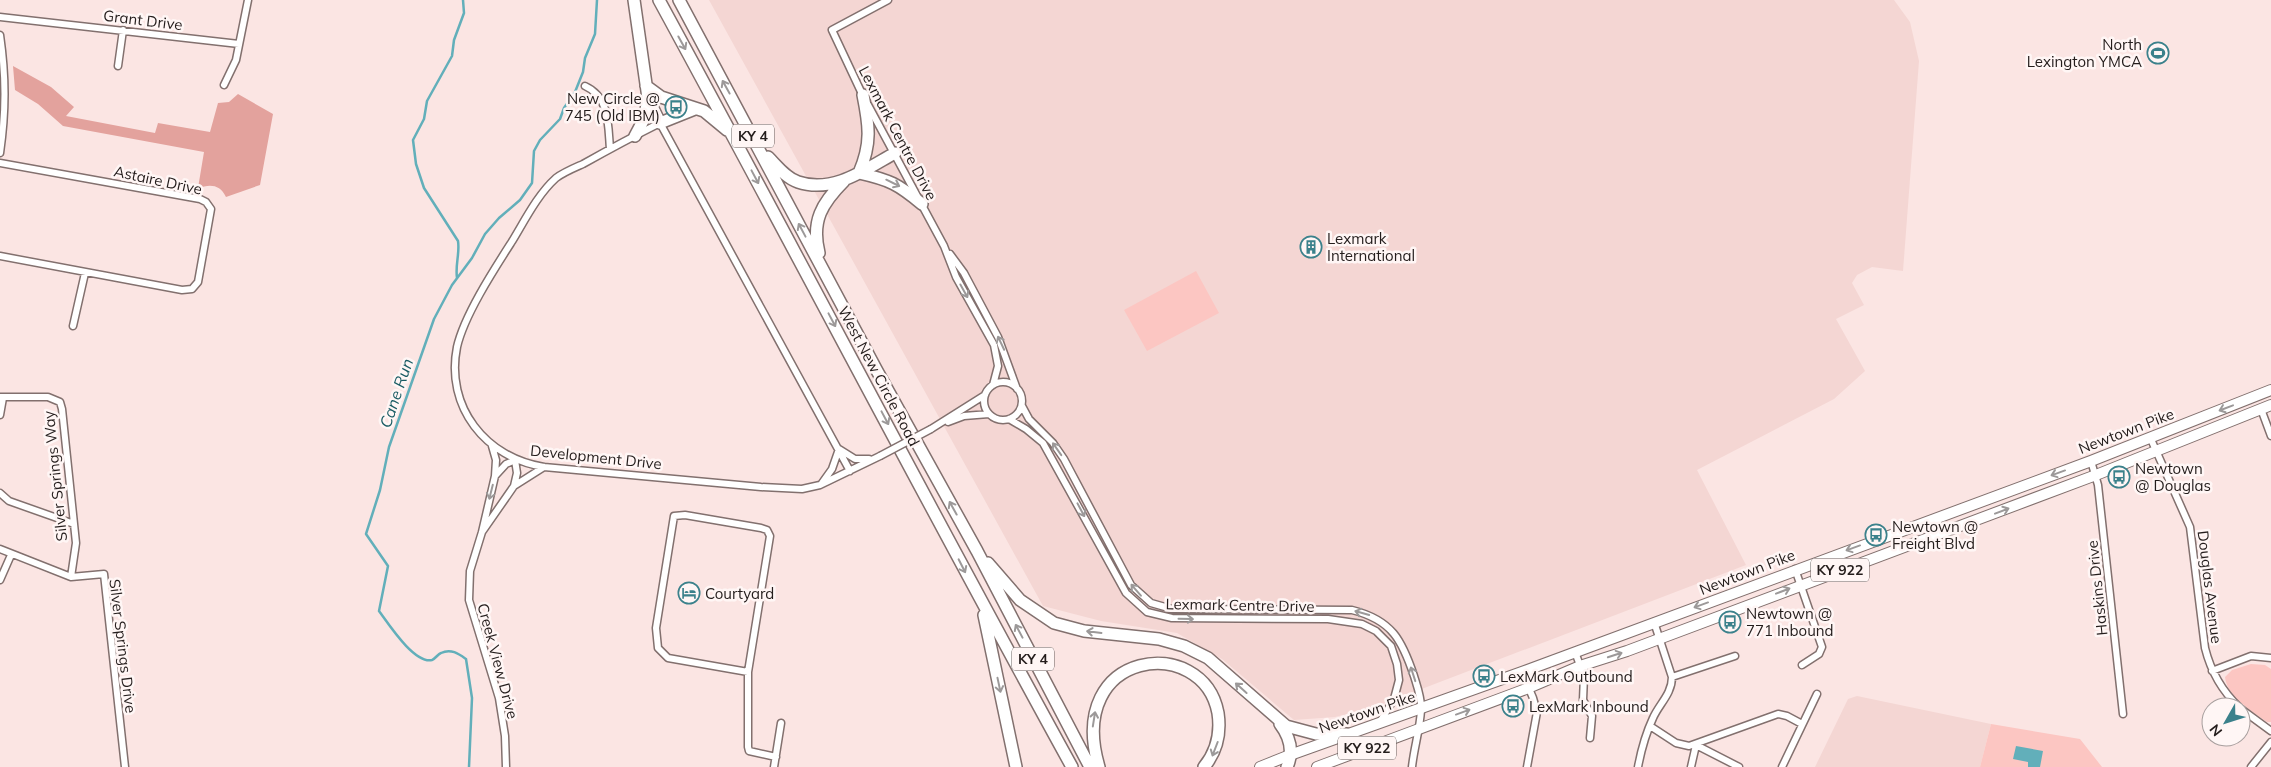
<svg xmlns="http://www.w3.org/2000/svg" width="2271" height="767" font-family="Mulish,sans-serif">
  <style>
    .built { fill: #f4d6d3 }
    .green { fill: #fcc6c2 }
    .forest { fill: #e3a29d }
    .water { fill: #62afba }
    .lines { fill: none; stroke-linecap: round; stroke-linejoin: round }
    .stream { stroke: #62afba; stroke-width: 2.5 }
    .minor-casing { stroke: #82706e; stroke-width: 9 }
    .primary-casing { stroke: #82706e; stroke-width: 12 }
    .trunk-casing { stroke: #82706e; stroke-width: 12 }
    .motorway-casing { stroke: #82706e; stroke-width: 14 }
    .minor { stroke: #fff; stroke-width: 6 }
    .primary { stroke: #fff; stroke-width: 10 }
    .trunk { stroke: #fff; stroke-width: 10 }
    .motorway { stroke: #fff; stroke-width: 11 }
    .minor-bridge-casing { stroke: #82706e; stroke-width: 9; stroke-linecap: butt }
    .minor-bridge { stroke: #fff; stroke-width: 6 }
    .oneway { stroke: #9c9999 }
    .labels { text-anchor: middle; dominant-baseline: central; stroke-width: 5; stroke-linejoin: round; paint-order: stroke }
    .shield { fill: #fff6f5; stroke: #665e5d; stroke-width: 1 }
    .shield-label { font-size: 14px; font-weight: bold; fill: #241d1c }
    .street-label { font-size: 15px; fill: #241d1c; stroke: #fff6f5 }
    .poi-label { font-size: 15px; fill: #241d1c; stroke: #fff6f5; text-anchor: start }
    .water-label { font-size: 16px; font-style: italic; fill: #195b63; stroke: #fff6f5 }
  </style>
  <rect width="100%" height="100%" fill="#fbe5e3"/>
  <path class="built" d="M709,0H1894L1910,22L1919,61L1903,271L1872,267L1857,275L1852,283L1864,305L1836,319L1865,371L1834,399L1697,470L1746,565L1372,708L1335,717L1294,720L1222,659L1177,633L1101,621L1043,606Z
    M1857,696L1991,724L1980,767H1815L1848,699Z"/>
  <path class="green" d="M1196,271L1219,313L1147,351L1124,310Z
    M2251,664L2265,665L2271,669V722H2267C2252,711 2227,697 2225,677L2232,670Z
    M1991,724L2080,739L2102,767H1980Z"/>
  <path class="forest" d="M13,66L51,87L74,107L66,116L155,133L158,123L210,132L218,103L229,102L238,94L273,114L260,185L226,197C220,184 210,184 198,188L204,152L63,126L38,104L15,90Z"/>
  <path class="water" d="M2016,746L2043,751L2040,767H2028V762L2013,759Z"/>
  <g class="lines">
    <path class="stream" d="M457,278C455,265 460,253 458,241L424,188L416,164L413,140L424,119L427,101L452,56L454,40L464,13L463,0
      M469,767L472,698L466,659C459,654 451,648 441,653C438,654 435,659 432,660C414,664 388,623 379,611L388,566L366,534L380,490L389,447L434,319L452,285L472,258L485,234L499,218L520,200L532,183L534,151L540,140L560,119L564,108L575,92L583,72L585,58L595,34L597,0"/>
    <g class="minor-casing">
      <path id="minor" d="M0,17L239,44
        M0,35C6,77 6,111 0,153
        M118,66L123,30
        M224,85L236,60L248,0
        M585,86C610,97 608,126 610,149
        M863,96L832,30L888,0
        M868,105L944,246L956,277L994,345L998,366L993,385
        M0,163L200,199L206,202L211,209L198,282L192,289L182,290L0,256
        M950,254L964,273L998,337L1017,389
        M73,326L85,273
        M984 401a19 19 0 1 1 38 0a19 19 0 1 1-38 0Z
        M0,397H48L60,402L62,409L76,543L71,577
        M1022,406L1029,419L1053,443L1064,459L1131,585L1151,603L1172,609L1352,610C1392,620 1402,640 1414,676C1417,686 1422,699 1421,710C1420,729 1414,748 1412,767
        M2261,409L2271,436
        M0,415L3,398
        M1009,419L1026,429L1043,443L1126,593L1147,612L1172,618L1328,619L1362,624L1376,631L1391,646L1397,664L1399,680L1394,699L1380,722
        M948,422L964,416L989,414
        M931,429L985,395
        M2150,437L2190,527L2205,648C2211,672 2221,690 2239,707
        M492,446L496,460L495,476
        M2091,461L2098,485L2123,714
        M850,471L660,123C634,136 608,150 583,164C574,168 564,172 556,178C537,195 524,222 511,243C493,271 464,316 457,347C445,407 486,458 544,467L761,487L802,489L820,485L880,456
        M822,483L832,469L839,449L855,459H869
        M514,486L544,467
        M0,493L9,501L74,524
        M482,532L514,486L517,473L515,460L506,464L495,476L482,532L470,571L469,600L499,698L505,736L506,767
        M0,549L71,577L104,574L125,767
        M1795,569L1822,647L1819,654L1802,665
        M0,580L11,555
        M1575,652L1584,676L1583,700L1592,716L1590,738
        M2212,671L2251,656L2271,658
        M748,672L668,658L658,648L656,628L674,516L685,515L761,528L767,530L770,536L748,672V747L749,751L776,757
        M1522,672L1533,698L1537,712L1527,767
        M1672,677L1735,656
        M2241,709L2271,731
        M1650,726L1676,743L1689,746L1778,714L1787,716L1802,724
        M774,767L781,723
        M1638,767C1641,751 1646,733 1653,718C1659,704 1672,694 1672,677L1654,622
        M1691,767L1696,745L1739,767
        M1782,767L1817,694
        M2251,767L2271,742"/>
    </g>
    <g class="primary-casing">
      <path id="primary" d="M1290,755L1522,672L2091,461L2271,390
        M1317,767L1526,689L1580,666L1627,651L2096,475L2271,405"/>
    </g>
    <g class="trunk-casing">
      <path id="trunk" d="M1260,767L1290,755"/>
    </g>
    <g class="motorway-casing">
      <path id="motorway" d="M634,0L648,98L660,123L695,109
        M659,0C798,255 932,513 1072,767
        M679,0L876,369L977,551L1090,767
        M646,86L661,97L704,111L727,130
        M863,95C869,125 872,143 859,173C890,180 898,184 922,204
        M635,136L644,119L648,100
        M768,157C777,166 786,178 798,182C833,194 866,169 895,153
        M819,253C811,221 822,203 844,181
        M988,563L1020,600L1054,623L1084,631L1159,639L1184,646L1208,658L1286,726L1316,734H1347
        M984,615L1016,767
        M1280,724C1290,737 1294,751 1287,767
        M1099,767C1064,649 1203,633 1218,713C1221,733 1217,751 1204,767"/>
    </g>
    <use href="#minor" class="minor"/>
    <use href="#primary" class="primary"/>
    <use href="#trunk" class="trunk"/>
    <use href="#motorway" class="motorway"/>
    <g class="minor-bridge-casing">
      <path id="minor-bridge" d="M880,456L931,429"/>
    </g>
    <use href="#minor-bridge" class="minor-bridge"/>
  </g>
  <defs><path id="oneway-shaft" d="M-6 0H5M1.5-3L5.5 0L1.5 3" fill="none" stroke-width="1.6" stroke-linecap="round" stroke-linejoin="round" transform="scale(1.25)"/></defs>
  <g class="oneway">
    <use href="#oneway-shaft" transform="translate(682 43) rotate(61)"/>
    <use href="#oneway-shaft" transform="translate(726 87) rotate(-119)"/>
    <use href="#oneway-shaft" transform="translate(755 177) rotate(62)"/>
    <use href="#oneway-shaft" transform="translate(893 183) rotate(26)"/>
    <use href="#oneway-shaft" transform="translate(802 230) rotate(-118)"/>
    <use href="#oneway-shaft" transform="translate(964 291) rotate(61)"/>
    <use href="#oneway-shaft" transform="translate(832 320) rotate(62)"/>
    <use href="#oneway-shaft" transform="translate(1001 343) rotate(-115)"/>
    <use href="#oneway-shaft" transform="translate(2226 408) rotate(159)"/>
    <use href="#oneway-shaft" transform="translate(885 418) rotate(62)"/>
    <use href="#oneway-shaft" transform="translate(1057 449) rotate(-125)"/>
    <use href="#oneway-shaft" transform="translate(2058 473) rotate(160)"/>
    <use href="#oneway-shaft" transform="translate(491 492) rotate(104)"/>
    <use href="#oneway-shaft" transform="translate(953 508) rotate(-119)"/>
    <use href="#oneway-shaft" transform="translate(1081 510) rotate(62)"/>
    <use href="#oneway-shaft" transform="translate(2002 511) rotate(-21)"/>
    <use href="#oneway-shaft" transform="translate(1853 548) rotate(160)"/>
    <use href="#oneway-shaft" transform="translate(962 566) rotate(63)"/>
    <use href="#oneway-shaft" transform="translate(1136 590) rotate(-131)"/>
    <use href="#oneway-shaft" transform="translate(1783 591) rotate(-21)"/>
    <use href="#oneway-shaft" transform="translate(1701 605) rotate(160)"/>
    <use href="#oneway-shaft" transform="translate(1362 613) rotate(-164)"/>
    <use href="#oneway-shaft" transform="translate(1186 619) rotate(1)"/>
    <use href="#oneway-shaft" transform="translate(1019 631) rotate(-118)"/>
    <use href="#oneway-shaft" transform="translate(1094 632) rotate(-173)"/>
    <use href="#oneway-shaft" transform="translate(1615 655) rotate(-18)"/>
    <use href="#oneway-shaft" transform="translate(1413 674) rotate(-108)"/>
    <use href="#oneway-shaft" transform="translate(999 685) rotate(78)"/>
    <use href="#oneway-shaft" transform="translate(1241 688) rotate(-138)"/>
    <use href="#oneway-shaft" transform="translate(1463 712) rotate(-20)"/>
    <use href="#oneway-shaft" transform="translate(1094 719) rotate(-81)"/>
    <use href="#oneway-shaft" transform="translate(1215 749) rotate(111)"/>
  </g>
  <defs>
    <g id="stadium-ring" transform="scale(1.125)"><circle r="9.5" fill="#fff6f5" stroke="#3b818b" stroke-width="1.5"/><path d="M0-5a6.5 5 0 1 0 0 10a6.5 5 0 1 0 0-10ZM-3.5-1.8h7v3.6h-7Z" fill="#3b818b"/></g>
    <g id="bus-ring" transform="scale(1.125)"><circle r="9.5" fill="#fff6f5" stroke="#3b818b" stroke-width="1.5"/><path d="M-5-6H5V4H4V6H2V4H-2V6H-4V4H-5ZM-3.5-4V0h7V-4ZM-3.5 1.2v1.5H-2V1.2ZM2 1.2v1.5H3.5V1.2Z" fill="#3b818b"/></g>
    <g id="building-ring" transform="scale(1.125)"><circle r="9.5" fill="#fff6f5" stroke="#3b818b" stroke-width="1.5"/><path d="M-4-6H4V6H1V3H-1V6H-4ZM-2.5-4.3h1.7v1.8h-1.7ZM.8-4.3h1.7v1.8H.8ZM-2.5-1h1.7V.8h-1.7ZM.8-1h1.7V.8H.8Z" fill="#3b818b"/></g>
    <g id="hotel-ring" transform="scale(1.125)"><circle r="9.5" fill="#fff6f5" stroke="#3b818b" stroke-width="1.5"/><path d="M-6-4.5h1.5V1H6V5H4.5V3h-9V5H-6ZM-4 0a1.8 1.8 0 1 1 3.6 0ZM.5 0V-2.5h3Q6-2.5 6 0Z" fill="#3b818b"/></g>
  </defs>
  <g fill-rule="evenodd">
    <use href="#stadium-ring" x="2158" y="53"/>
    <use href="#bus-ring" x="676" y="107"/>
    <use href="#building-ring" x="1311" y="247"/>
    <use href="#bus-ring" x="2119" y="477"/>
    <use href="#bus-ring" x="1876" y="535"/>
    <use href="#hotel-ring" x="689" y="593"/>
    <use href="#bus-ring" x="1730" y="622"/>
    <use href="#bus-ring" x="1484" y="676"/>
    <use href="#bus-ring" x="1513" y="706"/>
  </g>
  <g class="labels">
    <g class="shield">
      <rect x="732" y="124.5" width="42" height="23" rx="4"/>
      <rect x="1811" y="558.5" width="58" height="23" rx="4"/>
      <rect x="1012" y="647.5" width="42" height="23" rx="4"/>
      <rect x="1338" y="736.5" width="58" height="23" rx="4"/>
    </g>
    <g class="shield-label">
      <text x="753" y="136">KY 4</text>
      <text x="1840" y="570">KY 922</text>
      <text x="1033" y="659">KY 4</text>
      <text x="1367" y="748">KY 922</text>
    </g>
    <g class="street-label">
      <text transform="translate(143 20) rotate(7)">Grant Drive</text>
      <text transform="translate(898 133) rotate(62)">Lexmark Centre Drive</text>
      <text transform="translate(158 180) rotate(12)">Astaire Drive</text>
      <text transform="translate(879 376) rotate(62)">West New Circle Road</text>
      <text transform="translate(2126 431) rotate(-21)">Newtown Pike</text>
      <text transform="translate(596 457) rotate(6)">Development Drive</text>
      <text transform="translate(55 476) rotate(-96)">Silver Springs Way</text>
      <text transform="translate(1747 572) rotate(-21)">Newtown Pike</text>
      <text transform="translate(2210 587) rotate(83)">Douglas Avenue</text>
      <text transform="translate(2097 588) rotate(-96)">Haskins Drive</text>
      <text transform="translate(1240 605) rotate(1)">Lexmark Centre Drive</text>
      <text transform="translate(123 646) rotate(83)">Silver Springs Drive</text>
      <text transform="translate(498 661) rotate(75)">Creek View Drive</text>
      <text transform="translate(1367 712) rotate(-19)">Newtown Pike</text>
    </g>
    <g class="poi-label">
      <text x="2142" y="44" text-anchor="end">North<tspan x="2142" dy="17">Lexington YMCA</tspan></text>
      <text x="660" y="98" text-anchor="end">New Circle @<tspan x="660" dy="17">745 (Old IBM)</tspan></text>
      <text x="1327" y="238">Lexmark<tspan x="1327" dy="17">International</tspan></text>
      <text x="2135" y="468">Newtown<tspan x="2135" dy="17">@ Douglas</tspan></text>
      <text x="1892" y="526">Newtown @<tspan x="1892" dy="17">Freight Blvd</tspan></text>
      <text x="705" y="593">Courtyard</text>
      <text x="1746" y="613">Newtown @<tspan x="1746" dy="17">771 Inbound</tspan></text>
      <text x="1500" y="676">LexMark Outbound</text>
      <text x="1529" y="706">LexMark Inbound</text>
    </g>
    <g class="water-label">
      <text transform="translate(396 393) rotate(-71)">Cane Run</text>
    </g>
  </g>
  <g transform="translate(2226 722) rotate(231)"><circle r="24" fill="#fff6f5" stroke="#a79f9e"/>
  <path d="M0-4L9 19L0 12L-9 19Z" fill="#3b818b"/>
  <text y="-8" font-size="14" font-weight="bold" text-anchor="middle" fill="#241d1c">N</text>
  </g>
</svg>
